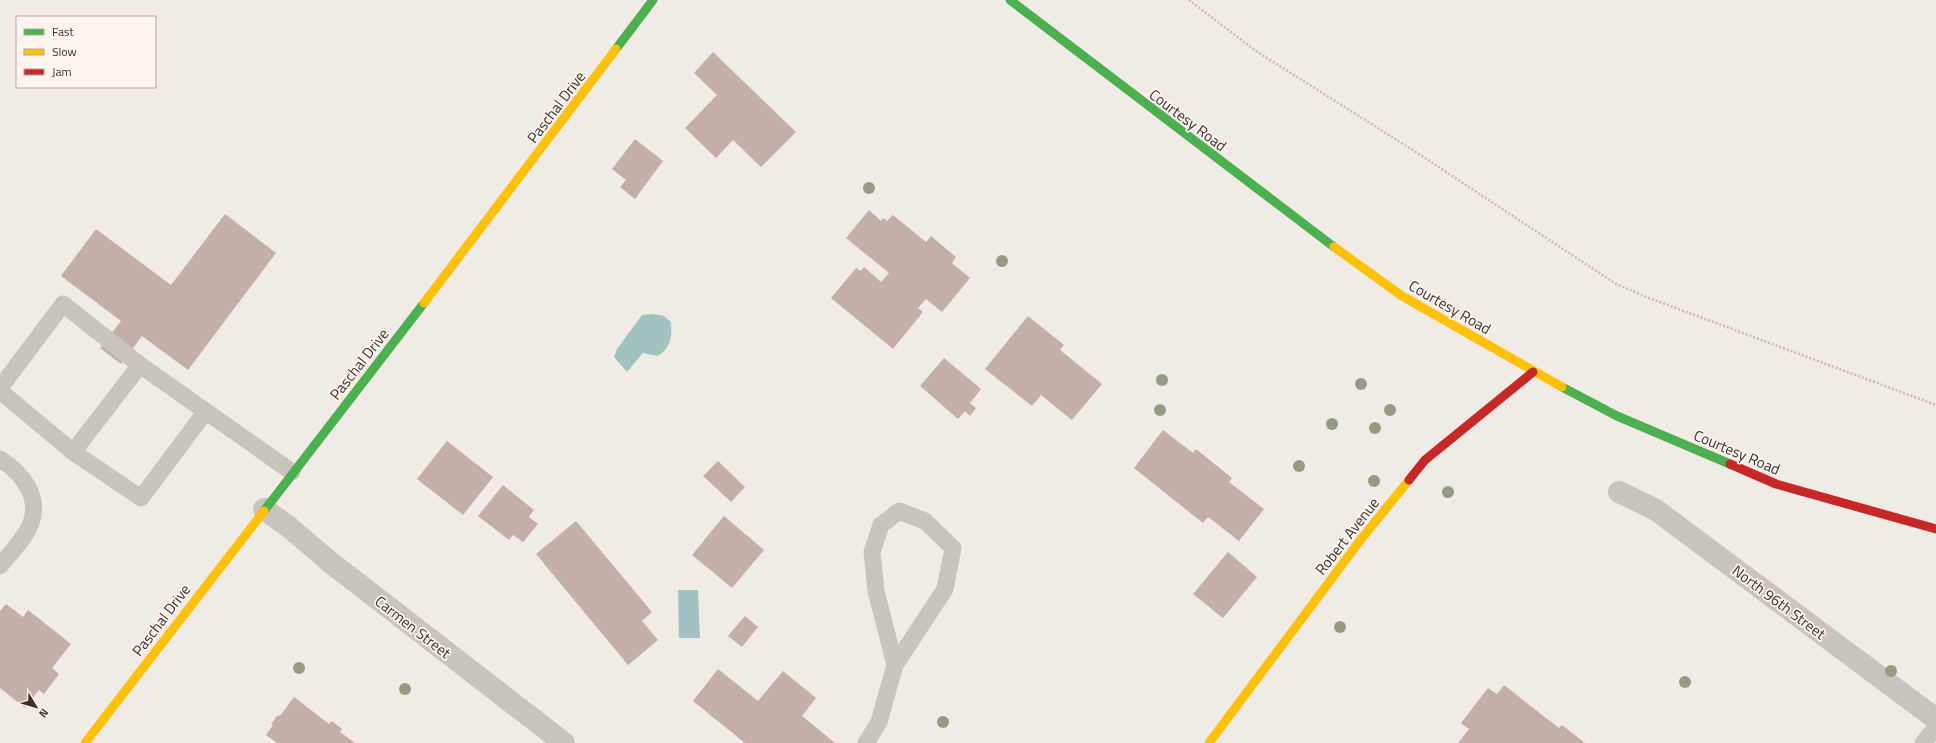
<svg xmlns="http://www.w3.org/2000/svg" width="1936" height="743" font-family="'Titillium Web',sans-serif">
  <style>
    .water { fill: #a1c2c1 }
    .building { fill: #c3afa7 }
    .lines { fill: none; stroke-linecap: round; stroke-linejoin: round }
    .path { stroke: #c2bbb6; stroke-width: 2.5; stroke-dasharray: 2 2; stroke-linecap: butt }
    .lane { stroke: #c9c3be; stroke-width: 17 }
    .street { stroke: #c9c3be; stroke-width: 22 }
    .fast { stroke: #4caf50; stroke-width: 9 }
    .slow { stroke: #ffc107; stroke-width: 9 }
    .jam { stroke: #c62828; stroke-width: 9 }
    .tree { fill: #959b80 }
    .labels { text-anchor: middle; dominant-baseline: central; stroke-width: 3.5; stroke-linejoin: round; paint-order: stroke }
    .street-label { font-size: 15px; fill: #3b302b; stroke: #fbf5ee }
  </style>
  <rect width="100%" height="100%" fill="#f0ebe5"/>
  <path class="water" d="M653,314L664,316L671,322C672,338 671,347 658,356L643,353L627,372L614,357L617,349L642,315Z
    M678,590H698L700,638H679Z"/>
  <path class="building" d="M713,52L796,132L761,167L733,140L716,158L685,128L717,95L694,73Z
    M635,139L663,161L635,199L620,187L626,180L612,169Z
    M869,210L881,221L883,218L887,221L893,215L926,242L931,236L956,257L952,263L970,278L942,312L926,299L918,308L923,312L893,349L831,298L856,268L861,271L864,267L881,282L889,273L846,238Z
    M225,214L276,253L188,370L142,336L121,364L100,348L121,321L61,276L96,229L171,285Z
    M1028,316L1064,345L1060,350L1102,384L1072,420L1041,395L1032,406L985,369Z
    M944,358L981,389L970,403L976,408L970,416L965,411L958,419L920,386Z
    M1163,430L1193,453L1196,449L1232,478L1229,482L1264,509L1239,541L1208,517L1203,523L1134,468Z
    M447,441L493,477L463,515L417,479Z
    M718,461L745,487L731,502L703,476Z
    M503,485L534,510L529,517L538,524L523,542L513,535L509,540L478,516Z
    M724,516L764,550L732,588L692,555Z
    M576,521L652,612L642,621L658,640L628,665L536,554Z
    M1228,552L1257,577L1223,618L1193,594Z
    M6,604L23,617L28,610L71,644L52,668L59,674L44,694L39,690L25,708L0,688V611Z
    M745,616L758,627L742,647L728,636Z
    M718,669L758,701L783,671L816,698L802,716L835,743H745L693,701Z
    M1504,685L1559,728L1562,725L1585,743H1458L1469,729L1461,723L1488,688L1497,694Z
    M294,697L329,724L332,721L342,729L340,732L355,743H277L266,735L273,725L271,724L278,715L280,716Z"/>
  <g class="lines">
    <path class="path" d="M1189,0L1256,51L1422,156L1616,284L1649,298L1936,405"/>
    <path class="lane" d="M0,388L63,304L140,365L292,472
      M0,391L73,452L140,365
      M73,452L141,498L206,411
      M0,459C21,472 41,496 31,523C25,539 10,553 0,566
      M866,743L879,722L895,665L945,589L953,548L925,521L899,511L881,525L872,552L876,591L895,665
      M1923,743L1936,727"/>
    <path class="street" d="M1619,492L1656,510L1936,719
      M264,509L289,527L330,562L564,743"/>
    <path class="fast" d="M1010,0L1334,247
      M616,49L653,0
      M1562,387L1617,416L1730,464
      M264,511L424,303"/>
    <path class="slow" d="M1334,247L1402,296L1562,387
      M424,303L616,49
      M85,743L264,511
      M1209,743L1362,538L1409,480"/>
    <path class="jam" d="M1730,464L1776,484L1936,529
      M1409,480L1425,460L1533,372"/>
  </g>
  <g class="tree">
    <circle cx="869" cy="188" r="6"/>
    <circle cx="1002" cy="261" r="6"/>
    <circle cx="1162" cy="380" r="6"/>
    <circle cx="1361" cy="384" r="6"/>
    <circle cx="1160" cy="410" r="6"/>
    <circle cx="1390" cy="410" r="6"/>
    <circle cx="1332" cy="424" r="6"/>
    <circle cx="1375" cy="428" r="6"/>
    <circle cx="1299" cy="466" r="6"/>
    <circle cx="1374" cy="481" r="6"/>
    <circle cx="1448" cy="492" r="6"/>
    <circle cx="1340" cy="627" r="6"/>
    <circle cx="299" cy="668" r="6"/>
    <circle cx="1891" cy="671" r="6"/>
    <circle cx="1685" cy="682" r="6"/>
    <circle cx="405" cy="689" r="6"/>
    <circle cx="943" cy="722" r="6"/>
  </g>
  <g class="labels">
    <g class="street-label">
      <text transform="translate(556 107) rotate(-53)">Paschal Drive</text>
      <text transform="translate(1188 120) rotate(37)">Courtesy Road</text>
      <text transform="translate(1450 307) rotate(30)">Courtesy Road</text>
      <text transform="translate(359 364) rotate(-52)">Paschal Drive</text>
      <text transform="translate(1737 452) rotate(23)">Courtesy Road</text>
      <text transform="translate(1347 536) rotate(-52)">Robert Avenue</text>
      <text transform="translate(1779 602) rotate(37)">North 96th Street</text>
      <text transform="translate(161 620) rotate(-53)">Paschal Drive</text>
      <text transform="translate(413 627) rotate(38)">Carmen Street</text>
    </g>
  </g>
  <rect x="16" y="16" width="140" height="72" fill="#fbf5ee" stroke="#aea6a0"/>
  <rect x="24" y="29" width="20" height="6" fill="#4caf50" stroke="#aea6a0"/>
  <text x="52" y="36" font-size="12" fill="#3b302b">Fast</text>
  <rect x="24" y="49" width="20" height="6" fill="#ffc107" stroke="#aea6a0"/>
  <text x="52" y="56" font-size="12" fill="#3b302b">Slow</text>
  <rect x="24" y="69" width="20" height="6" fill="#c62828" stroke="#aea6a0"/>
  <text x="52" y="76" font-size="12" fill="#3b302b">Jam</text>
  <g transform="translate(36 707) rotate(128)" stroke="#fbf5ee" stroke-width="3" paint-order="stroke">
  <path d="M0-3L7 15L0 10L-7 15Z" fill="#3b302b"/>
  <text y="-6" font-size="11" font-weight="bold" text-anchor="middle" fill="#3b302b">N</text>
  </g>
</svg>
